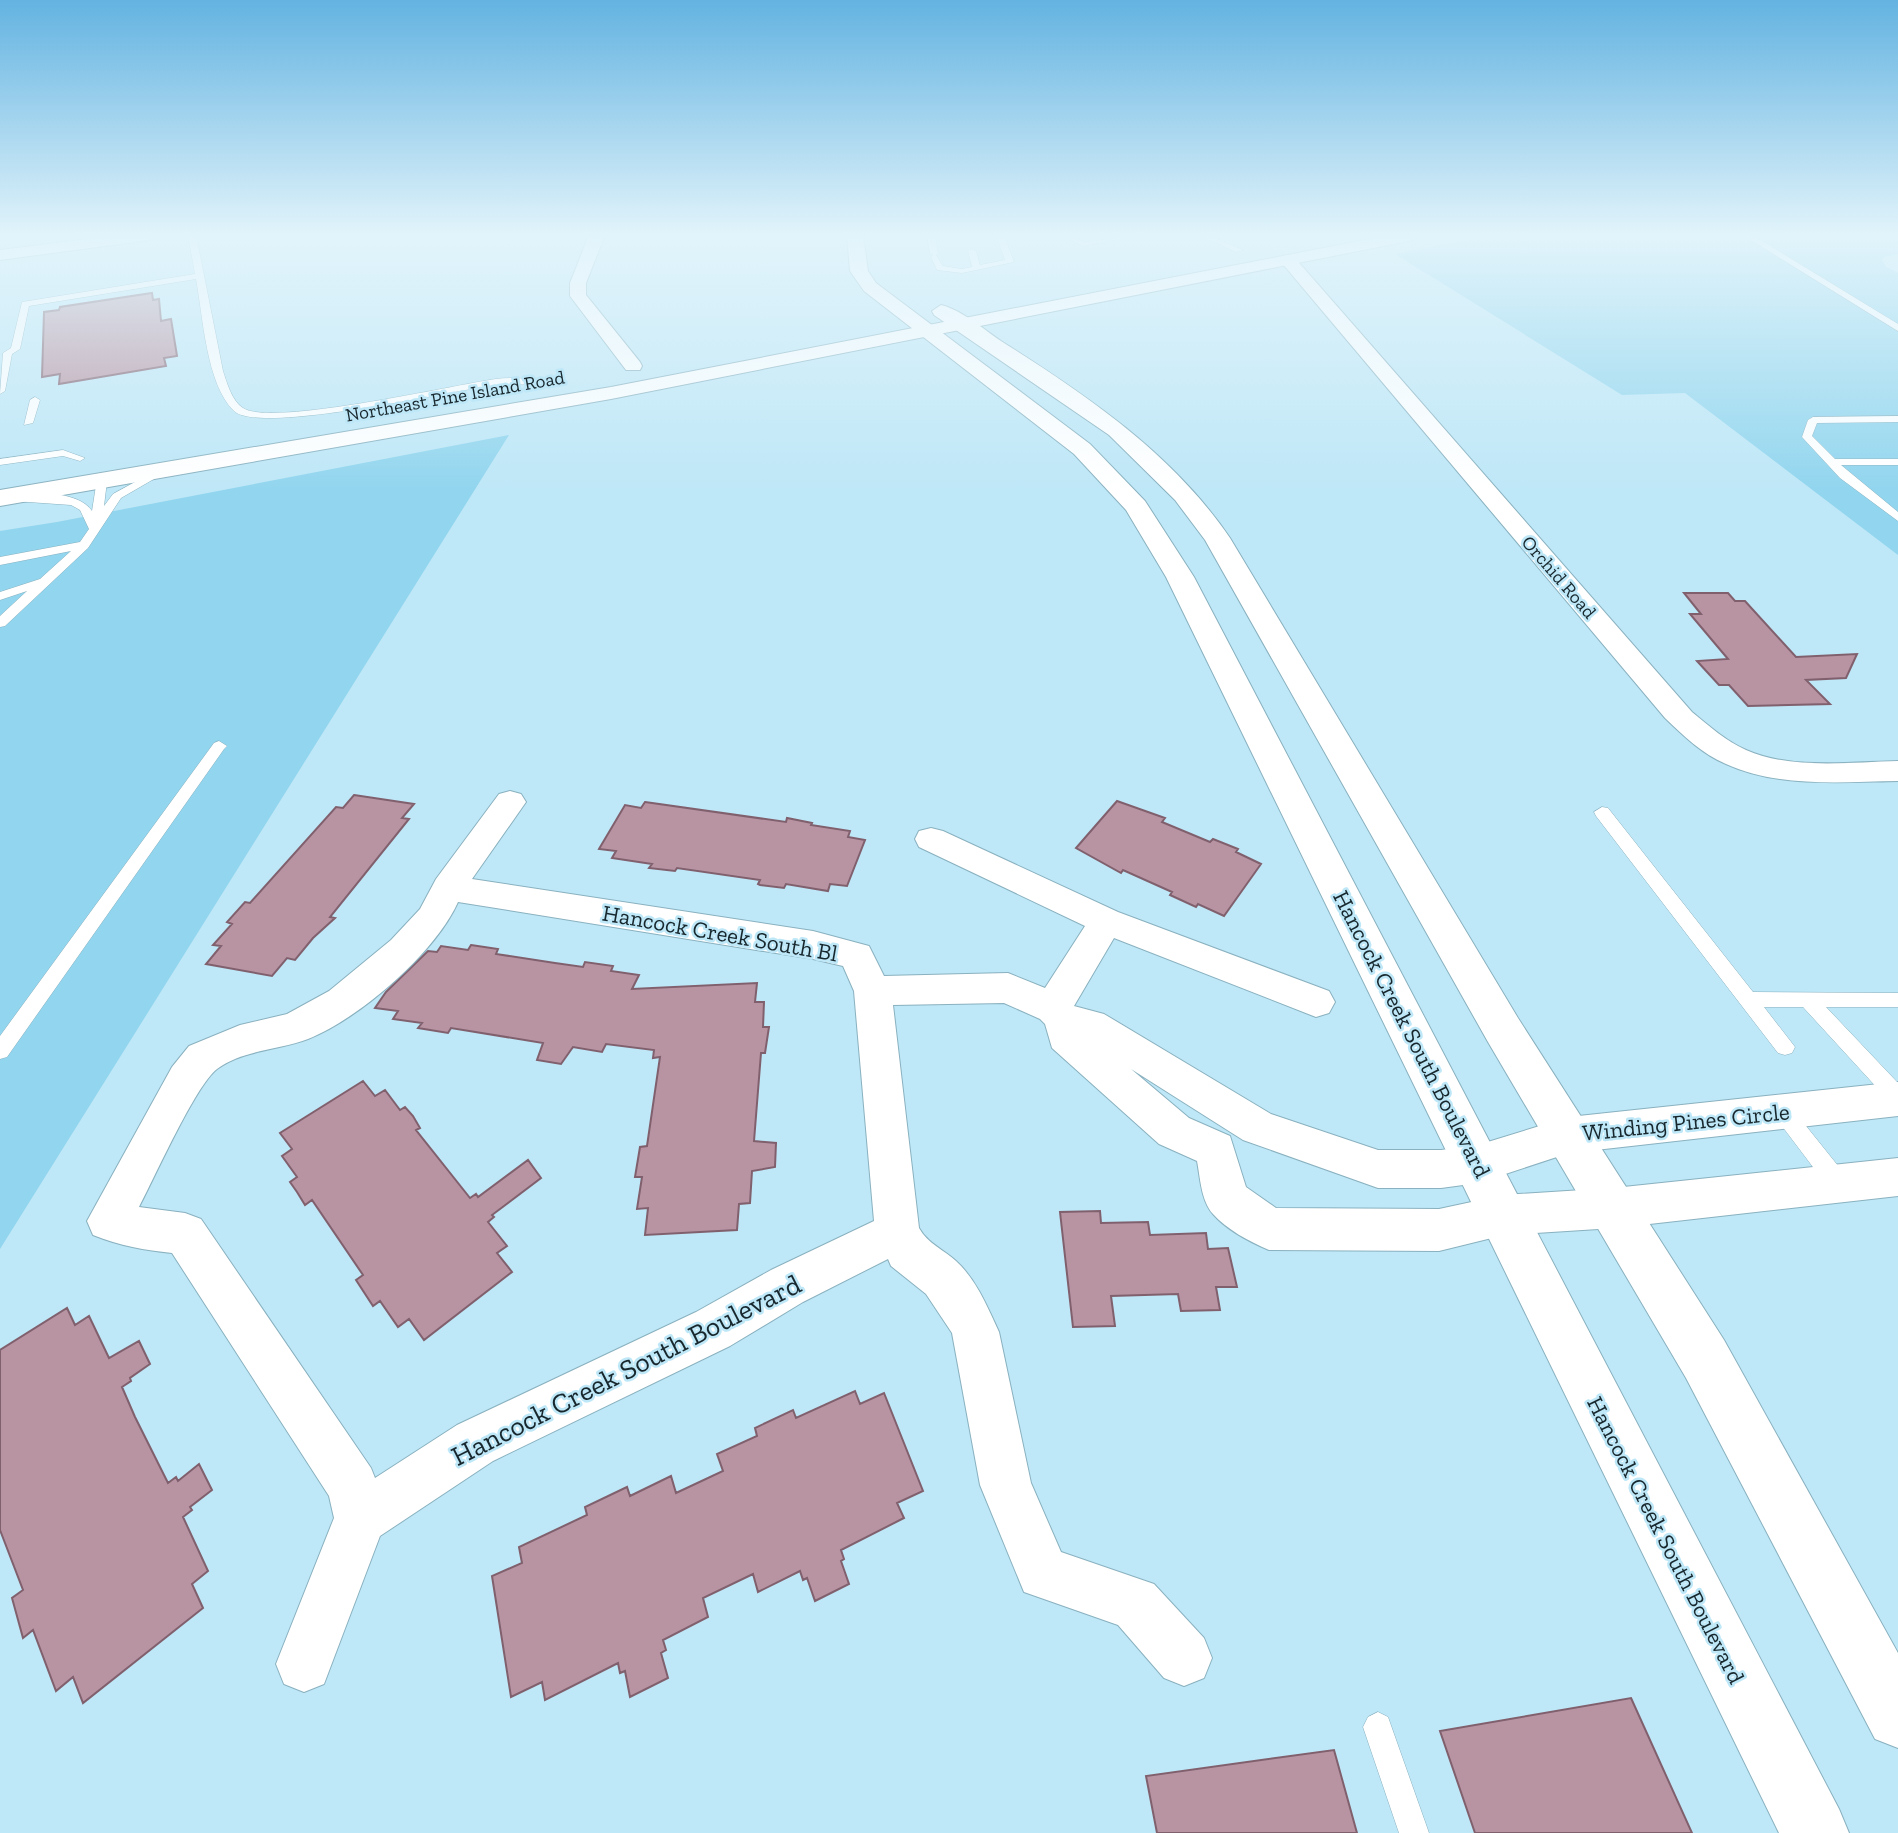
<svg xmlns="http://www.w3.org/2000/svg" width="1898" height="1833" font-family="'Zilla Slab',serif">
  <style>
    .green { fill: #91d5ee }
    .building { fill: #b894a3; stroke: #81606e; stroke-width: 2 }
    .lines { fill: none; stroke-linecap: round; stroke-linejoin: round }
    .lane-casing { stroke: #89b1bf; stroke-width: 1 }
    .street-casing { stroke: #89b1bf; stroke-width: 2 }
    .secondary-casing { stroke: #89b1bf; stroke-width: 2 }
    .primary-casing { stroke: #89b1bf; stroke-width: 2 }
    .lane { fill: #fff; fill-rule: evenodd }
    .street { fill: #fff; fill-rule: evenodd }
    .secondary { fill: #fff; fill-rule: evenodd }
    .primary { fill: #fff; fill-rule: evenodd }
    .labels { text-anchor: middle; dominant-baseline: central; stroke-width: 5; stroke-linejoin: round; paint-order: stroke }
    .far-street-label { font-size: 19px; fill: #17272d; stroke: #bee7f7 }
    .street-label { font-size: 23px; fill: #17272d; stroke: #bee7f7 }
    .near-street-label { font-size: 28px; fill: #17272d; stroke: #bee7f7 }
  </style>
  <rect width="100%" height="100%" fill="#bee7f7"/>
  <path class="green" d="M1491,235H1898V254L1884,257L1882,260L1886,267L1898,273V555L1685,393L1622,395L1395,254Z
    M509,435L0,1249V531L57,522Z"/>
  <path class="building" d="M152,293L153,300L159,299L161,321L171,319L177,356L164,358L166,366L59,384L60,374L42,377L44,312L59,310L60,307Z
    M1684,593H1728L1735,601H1745L1796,657L1857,654L1846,678L1806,680L1830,704L1748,706L1729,685H1719L1697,661L1728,659L1690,614H1701Z
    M354,795L414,804L402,818L409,819L330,917L335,918L313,938L295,960L287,958L272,976L206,964L221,946L213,945L232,924L227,922L245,902L250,903L336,807L343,808Z
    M1117,801L1165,818L1162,822L1210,842L1213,839L1238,849L1236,852L1261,864L1224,916L1198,904L1196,907L1170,895L1172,892L1123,870L1121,873L1076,848Z
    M645,802L786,822L787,818L812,823L811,825L850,831L848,837L865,840L847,886L830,884L828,891L786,884L784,888L760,885L758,884L760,880L677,868L675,871L649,868L652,864L612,858L616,851L599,849L625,805L641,808Z
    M471,945L498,949L496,954L555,963L583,967L585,962L613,966L611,971L639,975L632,989L757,983L755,1002H764L763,1027H769L765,1053H761L754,1141L776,1143L775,1167L752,1171L750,1203L739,1204L737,1230L645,1235L648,1208L637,1209L642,1177H635L640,1147L647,1146L660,1057L653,1058L654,1050L606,1044L602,1052L573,1047L561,1064L537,1060L543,1043L451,1028L448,1033L418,1028L422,1023L393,1019L398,1011L375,1008L386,992L428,951L437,952L441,946L468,950Z
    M363,1081L375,1096L385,1090L400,1110L405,1107L413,1116L420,1128L416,1130L470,1198L476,1194L478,1197L528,1160L541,1178L492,1215L494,1217L488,1222L507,1246L497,1253L512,1272L424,1340L409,1319L398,1327L380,1301L373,1306L356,1280L363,1275L312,1200L305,1205L297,1192L290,1182L297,1177L282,1156L292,1149L280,1133Z
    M1100,1211L1101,1223L1148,1222L1150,1235L1206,1233L1208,1249L1228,1248L1237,1287H1216L1220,1310L1181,1311L1178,1294L1111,1296L1115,1326L1073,1327L1060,1212Z
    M67,1308L75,1325L89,1316L109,1358L139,1341L150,1364L130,1378L131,1381L122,1387L135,1417L168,1483L176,1477L178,1481L199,1464L212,1490L190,1507L192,1510L183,1517L208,1571L192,1584L203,1608L83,1703L73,1677L56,1691L33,1630L23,1638L12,1598L23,1590L0,1530V1350Z
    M855,1391L860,1404L884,1393L923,1491L897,1503L904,1518L841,1550L844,1559L841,1561L849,1584L815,1601L807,1578L803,1580L800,1571L758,1592L753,1574L703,1598L708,1617L663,1640L666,1650L661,1653L668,1678L630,1697L625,1671L620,1673L618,1663L545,1700L542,1682L511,1697L492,1576L522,1563L519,1547L587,1515L585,1507L627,1487L630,1496L671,1476L676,1493L723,1471L717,1454L757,1436L755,1428L793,1410L796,1418Z
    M1631,1698L1692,1833H1475L1440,1731Z
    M1334,1750L1357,1833H1157L1146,1776Z"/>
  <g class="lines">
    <g class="lane-casing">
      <path id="lane" d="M188,235H196L223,371C227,383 232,401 243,408C270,427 454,385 496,379C510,377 525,379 539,379L544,382L539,385C525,385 510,383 496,385C453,390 260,435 234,411C206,384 203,316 196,279L29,306L20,349L12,354L5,391L0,394L3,353L11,348L22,302L195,274Z
        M927,235H935L938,253L936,255L943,266L962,269L972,267L968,251L972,249L976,251L980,265L1005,260L996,235H1004L1014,262L962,273L937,270L931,257L933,255L930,253Z
        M1060,235H1069L1084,242L1142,235L1083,246Z
        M1199,235H1209L1243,250L1236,252Z
        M1743,235H1752L1898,324V331Z
        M35,397L40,400L33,423L24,425L30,400Z
        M1898,416V422L1817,423L1812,436L1835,459H1898V465H1841L1898,512V521L1840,478L1802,437L1808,420L1813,417Z
        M63,450L85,458L80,461L63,456L0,465V459Z
        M157,470L166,472L121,498L88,548L5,626L0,627V616L27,591L0,600V592L40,579L71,551L0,565V557L80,542L89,529L80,510L71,505L14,501L10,500V496C32,492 78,490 92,511L97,479L107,481L104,506L113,494Z
        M219,741L227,746L224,749L7,1057L0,1059V1036L214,743Z
        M1602,807L1608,808L1753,992L1898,993V1007H1826L1898,1083V1106L1891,1103L1803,1007H1764L1795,1047L1792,1053L1785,1055L1778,1053L1596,816L1594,812Z
        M1783,1103L1790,1106L1847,1177L1850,1184L1847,1191L1839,1194L1831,1191L1776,1118L1773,1112L1776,1106Z
        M1378,1712L1388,1717L1429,1833H1399L1363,1727L1368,1717Z"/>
    </g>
    <g class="street-casing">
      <path id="street" d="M119,235H158L150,240L0,260V250Z
        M589,235H605L586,283V295L640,362L642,366L640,370H626L570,296V283Z
        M1288,255L1294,257L1692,712C1709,726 1726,741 1746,750C1791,770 1850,762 1898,761V781C1841,782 1779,788 1726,764C1702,754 1683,735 1665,718L1282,263L1280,260L1282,257Z
        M510,791L521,794L526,802L472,879L813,931L869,946L884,976L1008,973L1045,988L1085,926L919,847L915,839L919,831L931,828L943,831L1118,912L1329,991L1335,1002L1329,1013L1316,1017L1114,938L1074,1006L1104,1014L1271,1114L1378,1150H1441L1478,1145L1569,1117L1898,1082V1116L1569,1153L1478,1183L1441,1188H1378L1243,1140L1131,1069L1189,1118L1230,1136L1246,1187L1276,1208L1439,1209L1504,1195L1614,1188L1898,1158V1196L1614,1228L1504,1235L1439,1251L1269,1250C1250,1242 1226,1229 1213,1214C1201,1201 1200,1176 1197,1161L1159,1144L1052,1048L1045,1024L1040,1019L1004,1003L893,1005L919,1228C927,1243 944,1250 956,1261C976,1279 988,1308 999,1332L1031,1483L1061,1552L1154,1584L1204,1638L1212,1658L1204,1678L1184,1686L1164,1678L1118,1625L1024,1592L980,1485L952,1333L926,1294L891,1266L888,1259L803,1302L730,1346L493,1461L380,1536L324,1684L304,1692L284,1684L276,1664L334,1518L329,1496L172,1253C145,1250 120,1246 93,1235L87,1221L172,1067L189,1046L240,1025L287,1014L329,991L391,940L420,909L436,879L499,794ZM458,902L813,959L843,966L854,991L874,1221L771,1270L696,1312L457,1425L375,1478L371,1468L201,1219L185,1213L139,1207C154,1179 195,1086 217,1069C243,1050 279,1050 308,1039C360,1018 435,953 458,902Z"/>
    </g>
    <g class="secondary-casing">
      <path id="secondary" d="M847,235H863L868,271L876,283L1090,444L1145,501L1194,577L1839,1809L1849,1833H1779L1166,577L1126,510L1074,454L864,291L850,271Z
        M941,305C962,310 983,329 1001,341C1086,395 1172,453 1230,538L1518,1018L1724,1340L1898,1653V1748L1875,1739L1686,1378L1488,1042L1205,540L1175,500L1109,435L934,315L932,311Z"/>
    </g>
    <g class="primary-casing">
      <path id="primary" d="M1390,235H1422L1414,240L611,399L0,506V490L611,387Z"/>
    </g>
    <use href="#lane" class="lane"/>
    <use href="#street" class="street"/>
    <use href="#secondary" class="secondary"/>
    <use href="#primary" class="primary"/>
  </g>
  <linearGradient id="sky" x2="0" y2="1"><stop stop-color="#63b3e1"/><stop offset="0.48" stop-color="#e2f4fb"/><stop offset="1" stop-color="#e2f4fb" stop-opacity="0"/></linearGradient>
  <rect width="1898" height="491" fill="url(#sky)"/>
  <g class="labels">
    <g class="far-street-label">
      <text transform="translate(455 396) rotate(-10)">Northeast Pine Island Road</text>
      <text transform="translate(1559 577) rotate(49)">Orchid Road</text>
    </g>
    <g class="street-label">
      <text transform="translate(720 933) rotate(10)">Hancock Creek South Bl</text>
      <text transform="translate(1412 1034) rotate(63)">Hancock Creek South Boulevard</text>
      <text transform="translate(1686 1122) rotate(-6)">Winding Pines Circle</text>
      <text transform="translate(1666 1540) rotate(63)">Hancock Creek South Boulevard</text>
    </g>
    <g class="near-street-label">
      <text transform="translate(626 1370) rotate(-27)">Hancock Creek South Boulevard</text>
    </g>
  </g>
</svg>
